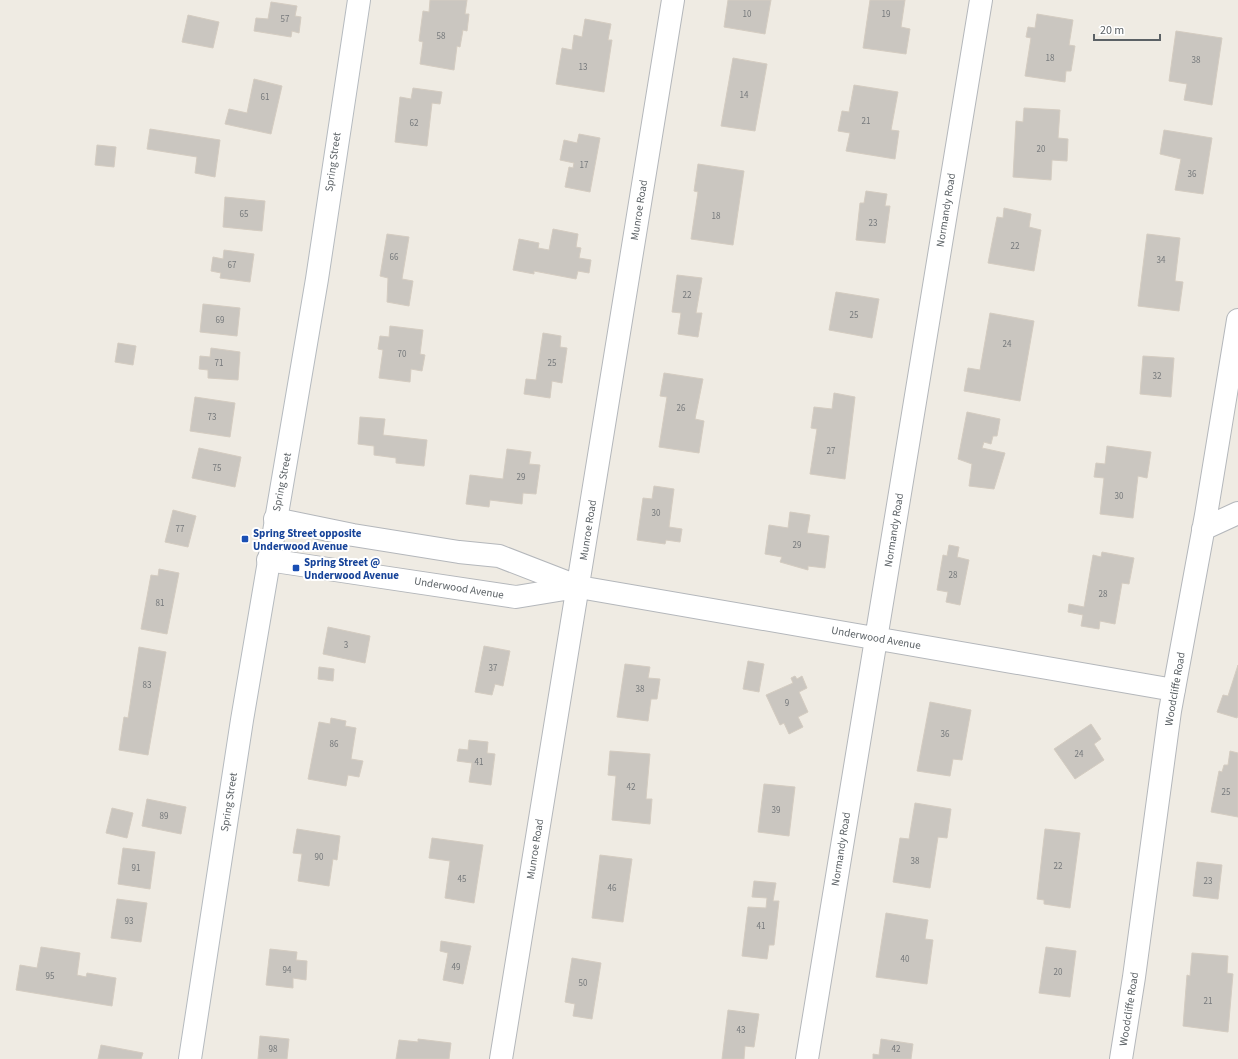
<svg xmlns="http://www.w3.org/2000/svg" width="1238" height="1059" font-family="'Source Sans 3',sans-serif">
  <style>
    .building { fill: #cac6c0; stroke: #d4ccc1 }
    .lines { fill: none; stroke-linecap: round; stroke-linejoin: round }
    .street-casing { stroke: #b4b7bb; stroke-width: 24 }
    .secondary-casing { stroke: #b5babf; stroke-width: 24 }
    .street { stroke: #fff; stroke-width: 22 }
    .secondary { stroke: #fff; stroke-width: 22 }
    .transit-dot { fill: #1a4fb4; stroke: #fff; stroke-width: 1.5 }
    .labels { text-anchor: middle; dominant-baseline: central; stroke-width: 4; stroke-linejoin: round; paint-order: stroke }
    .number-label { font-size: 9px; fill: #777a7c }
    .street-label { font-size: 11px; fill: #5b6165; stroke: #fff }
    .transit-label { font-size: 11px; font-weight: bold; fill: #164399; stroke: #fff; text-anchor: start }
  </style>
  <rect width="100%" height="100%" fill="#efebe3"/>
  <path class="building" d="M430,0H467L465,14H469L467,31L463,30L460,47L457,46L454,70L420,64L423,42L419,41L423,11L429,12Z
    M728,0H771L765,34L724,27Z
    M870,0H905L901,27L910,29L906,54L863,48Z
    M271,2L297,6L295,16L301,17L299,33L292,31L291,37L254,31L256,18L268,19Z
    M1037,14L1073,20L1069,45L1075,46L1071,71H1066L1065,82L1025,76L1031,38L1026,37L1028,27L1035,28Z
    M188,15L219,22L213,48L182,42Z
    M585,19L611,24L608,40H612L604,92L556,84L562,48L572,50L574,35L582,37Z
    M1176,31L1222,38L1212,105L1184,100L1187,84L1169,81Z
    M733,58L767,64L755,131L721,126Z
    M254,79L282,86L271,134L225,124L229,109L247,113Z
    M854,85L898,92L891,130L899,131L895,159L846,151L850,133L838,131L842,111L849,112Z
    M413,88L442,92L440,104L432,103L427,146L395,142L400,97L411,99Z
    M1024,108L1060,110L1058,138L1068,139L1067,161L1052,160L1051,180L1013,177L1016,121L1023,122Z
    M150,129L220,140L215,177L195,173L197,157L147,149Z
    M1164,130L1212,138L1203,194L1175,190L1181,159L1160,154Z
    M579,134L600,138L590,192L565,187L569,167L573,168L574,163L560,160L564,140L577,143Z
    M97,145L116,147L114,167L95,165Z
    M698,164L744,171L733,245L691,239L698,192L694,191Z
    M866,191L887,194L885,206H890L885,243L856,240L860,203H864Z
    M225,197L265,201L262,231L223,227Z
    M1004,208L1031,214L1029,227L1041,230L1034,271L988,263L997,217L1003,218Z
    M553,229L578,234L576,247L581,248L579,258L591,260L589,273L578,271L576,279L534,271V274L513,270L519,239L539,243L538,248L549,250Z
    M387,234L409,237L402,279L413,281L409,306L387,302L388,278L380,276Z
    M1147,234L1180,238L1175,281L1183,282L1179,311L1138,306Z
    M224,250L254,254L250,282L220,278L221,273L211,271L213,257L223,259Z
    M677,275L702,278L696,313H702L698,337L678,334L681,313L672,312Z
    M836,292L879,299L872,338L829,330Z
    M203,304L240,308L237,336L200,332Z
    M990,313L1034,321L1020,401L964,391L968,368L980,370Z
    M390,326L423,330L420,354L425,355L422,371L411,369L410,382L379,378L383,350L378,349L380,336L389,337Z
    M543,333L561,336L560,347L567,348L562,383L552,381L550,398L524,394L526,379L536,380Z
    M118,343L136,346L133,365L115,362Z
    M211,348L240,352L238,380L208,378V370L199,369L200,356L210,357Z
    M1143,356L1174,358L1171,397L1140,394Z
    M664,373L703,379L695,419L704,421L699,453L659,447L667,397L660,396Z
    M834,393L855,397L845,479L810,474L817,429L811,428L814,407L832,409Z
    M195,397L235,403L230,437L190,431Z
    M967,412L1000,419L997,436H993L991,444L984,442L982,448L1005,453L994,489L969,486L972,464L958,459Z
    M360,417L385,419L383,435L427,440L424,466L396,463V458L374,455V446L358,444Z
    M1107,446L1151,452L1147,478L1138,476L1133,518L1100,514L1104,478L1094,477L1096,463L1105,464Z
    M199,448L241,457L235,487L192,478Z
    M507,449L531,452L529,464L540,465L536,494L523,493L522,504L490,500L489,507L466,504L470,475L503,479Z
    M654,486L674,489L669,527L682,529L680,542L666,540L665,544L637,540L643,498L652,499Z
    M173,510L196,516L188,547L165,542Z
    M790,512L810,515L807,533L829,536L825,568L808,566V570L780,562L782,557L765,554L769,525L788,528Z
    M949,545L959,547L957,557L969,560L960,605L946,602L948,592L937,590L943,555L947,556Z
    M1102,552L1134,558L1129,584L1122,583L1115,624L1100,621L1099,629L1081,626L1083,615L1068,612L1069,604L1084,607L1093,555L1101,557Z
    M159,569L179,573L167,634L141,629L151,575L158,576Z
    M328,627L370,636L365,663L323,654Z
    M484,646L510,651L503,686L495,684L492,695L475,692Z
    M139,647L166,652L148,755L119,750L124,717L128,718Z
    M748,661L764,664L759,692L743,689Z
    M625,664L650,667L648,678L660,679L657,699H651L648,721L617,717Z
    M1238,665V716L1237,718L1217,712L1223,695L1228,696Z
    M319,667L334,669L333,681L318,679Z
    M795,676L797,679L802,676L807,688L799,692L808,712L798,717L803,727L789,734L784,723L780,725L766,695L793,683L791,678Z
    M930,702L971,710L962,760L953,759L950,776L917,771Z
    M331,718L346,721L345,726L356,728L351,759L363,761L359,777L348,775L346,786L308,779L319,722L330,724Z
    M1091,724L1101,739L1094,744L1104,760L1075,779L1054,749Z
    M469,740L488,742L487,753L495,754L491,785L469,782L472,763L457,761L459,749L468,750Z
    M610,751L650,754L646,799H652L650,824L612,820L616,776L608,775Z
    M1230,751L1238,753V817L1211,812L1219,771L1222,772L1224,765H1228Z
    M764,784L795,787L789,836L758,832Z
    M147,799L186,807L181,834L142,826Z
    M915,803L951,809L947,838L938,837L930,888L893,882L900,838L909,839Z
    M112,808L133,813L127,838L106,833Z
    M297,829L340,836L337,860L333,859L329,886L298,881L302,854L293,853Z
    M1045,829L1080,833L1070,908L1044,904V900L1037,899Z
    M432,838L483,845L474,903L445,898L450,861L429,858Z
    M123,848L155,852L150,889L118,884Z
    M600,855L632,859L623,922L592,918Z
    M1197,862L1222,865L1218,899L1193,896Z
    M754,881L776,883L773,901H779L774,945H769L767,959L742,956L748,907L766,908L767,898L752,897Z
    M117,899L147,903L141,942L111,938Z
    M886,913L928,920L925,939L933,940L927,984L876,977Z
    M441,941L471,946L463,984L443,980L448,953L440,951Z
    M41,947L80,953L77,975L86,977L87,973L116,978L112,1006L16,990L20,965L37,968Z
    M1046,947L1076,951L1070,997L1039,993Z
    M270,949L297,952L296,960L307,961L306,980L293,978V988L266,985Z
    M1192,953L1228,956L1227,973L1233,974L1228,1032L1183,1026L1187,975L1190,976Z
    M572,958L601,963L592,1019L573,1016L575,1004L565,1002Z
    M728,1010L759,1014L754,1047L745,1046L744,1059H722Z
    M260,1036L289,1039L287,1059H258Z
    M418,1039L451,1043L449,1059H396L399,1040L418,1042Z
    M881,1039L913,1044L911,1059H873V1054L879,1055Z
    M101,1045L143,1053L141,1059H98Z"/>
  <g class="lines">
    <g class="street-casing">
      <path id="street" d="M275,519L353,535L459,552L499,556L579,587L1174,690
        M1203,529L1238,513
        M268,560L516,597L577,587
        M501,1059L673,0
        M807,1059L981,0
        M1121,1059L1134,977L1170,711L1206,515L1238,320"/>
    </g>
    <g class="secondary-casing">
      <path id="secondary" d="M190,1059L242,720L317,279L359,0"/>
    </g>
    <use href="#street" class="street"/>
    <use href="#secondary" class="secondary"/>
  </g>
  <g class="transit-dot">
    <rect x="241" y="535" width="8" height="8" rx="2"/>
    <rect x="292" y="564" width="8" height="8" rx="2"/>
  </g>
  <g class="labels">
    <g class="number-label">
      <text x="747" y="14">10</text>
      <text x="886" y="14">19</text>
      <text x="285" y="19">57</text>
      <text x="441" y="36">58</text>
      <text x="1050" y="58">18</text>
      <text x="1196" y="60">38</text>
      <text x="583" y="67">13</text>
      <text x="744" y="95">14</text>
      <text x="265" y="97">61</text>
      <text x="866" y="121">21</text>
      <text x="414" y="123">62</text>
      <text x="1041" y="149">20</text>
      <text x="584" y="165">17</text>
      <text x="1192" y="174">36</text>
      <text x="244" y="214">65</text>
      <text x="716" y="216">18</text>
      <text x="873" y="223">23</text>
      <text x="1015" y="246">22</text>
      <text x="394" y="257">66</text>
      <text x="1161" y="260">34</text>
      <text x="232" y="265">67</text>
      <text x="687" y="295">22</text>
      <text x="854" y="315">25</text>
      <text x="220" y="320">69</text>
      <text x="1007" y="344">24</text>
      <text x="402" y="354">70</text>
      <text x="219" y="363">71</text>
      <text x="552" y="363">25</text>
      <text x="1157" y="376">32</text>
      <text x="681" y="408">26</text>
      <text x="212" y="417">73</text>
      <text x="831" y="451">27</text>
      <text x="217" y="468">75</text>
      <text x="521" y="477">29</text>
      <text x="1119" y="496">30</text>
      <text x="656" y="513">30</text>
      <text x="180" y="529">77</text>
      <text x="797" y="545">29</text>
      <text x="953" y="575">28</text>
      <text x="1103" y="594">28</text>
      <text x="160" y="603">81</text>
      <text x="346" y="645">3</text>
      <text x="493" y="668">37</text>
      <text x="147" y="685">83</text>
      <text x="640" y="689">38</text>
      <text x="787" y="703">9</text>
      <text x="945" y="734">36</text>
      <text x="334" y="744">86</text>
      <text x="1079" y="754">24</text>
      <text x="479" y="762">41</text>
      <text x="631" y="787">42</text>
      <text x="1226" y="792">25</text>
      <text x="776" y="810">39</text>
      <text x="164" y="816">89</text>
      <text x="319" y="857">90</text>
      <text x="915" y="861">38</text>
      <text x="1058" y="866">22</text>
      <text x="136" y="868">91</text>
      <text x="462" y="879">45</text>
      <text x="1208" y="881">23</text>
      <text x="612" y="888">46</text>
      <text x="129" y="921">93</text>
      <text x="761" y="926">41</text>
      <text x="905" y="959">40</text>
      <text x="456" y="967">49</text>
      <text x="287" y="970">94</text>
      <text x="1058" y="972">20</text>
      <text x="50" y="976">95</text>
      <text x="583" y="983">50</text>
      <text x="1208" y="1001">21</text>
      <text x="741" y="1030">43</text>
      <text x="273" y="1049">98</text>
      <text x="896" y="1049">42</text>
    </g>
    <g class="street-label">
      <text transform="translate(333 162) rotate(-82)">Spring Street</text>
      <text transform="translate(639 210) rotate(-81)">Munroe Road</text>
      <text transform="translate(946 210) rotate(-81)">Normandy Road</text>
      <text transform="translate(282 482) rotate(-79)">Spring Street</text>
      <text transform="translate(588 530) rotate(-81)">Munroe Road</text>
      <text transform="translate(894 530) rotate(-81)">Normandy Road</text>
      <text transform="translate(459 588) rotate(9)">Underwood Avenue</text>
      <text transform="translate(876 638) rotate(10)">Underwood Avenue</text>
      <text transform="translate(1175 689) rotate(-80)">Woodcliffe Road</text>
      <text transform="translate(229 802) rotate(-81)">Spring Street</text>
      <text transform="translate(535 849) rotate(-81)">Munroe Road</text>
      <text transform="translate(841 849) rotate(-81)">Normandy Road</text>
      <text transform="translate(1129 1009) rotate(-81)">Woodcliffe Road</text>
    </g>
    <g class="transit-label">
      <text x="253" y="533">Spring Street opposite<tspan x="253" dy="13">Underwood Avenue</tspan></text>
      <text x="304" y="562">Spring Street @<tspan x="304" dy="13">Underwood Avenue</tspan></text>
    </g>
  </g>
  <path d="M1094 34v6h66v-6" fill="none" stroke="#5b6165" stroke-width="2"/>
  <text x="1100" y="34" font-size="12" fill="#5b6165" stroke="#ffffff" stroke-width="3" paint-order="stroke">20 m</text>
</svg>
